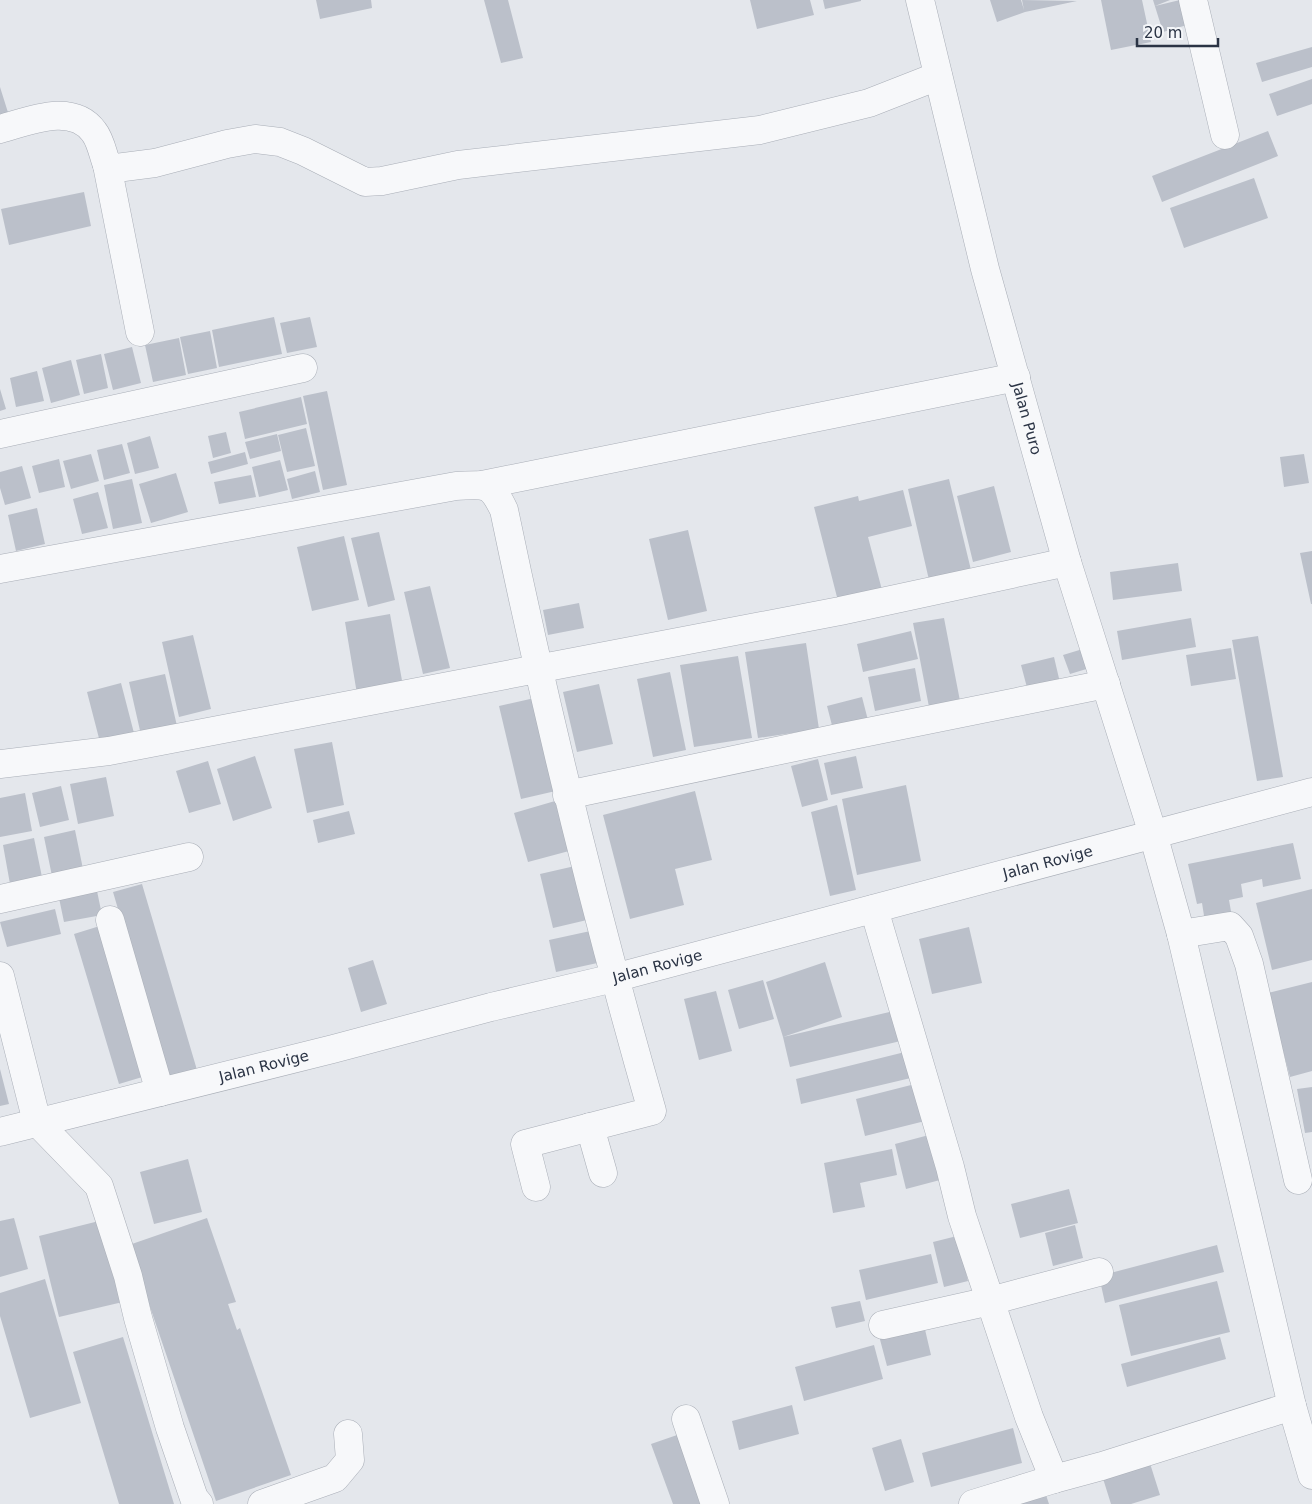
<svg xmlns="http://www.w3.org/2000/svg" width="1312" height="1504" font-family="'DejaVu Sans',sans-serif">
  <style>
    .building { fill: #bbc0ca }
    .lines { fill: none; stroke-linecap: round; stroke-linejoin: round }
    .minor-casing { stroke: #a9aeb7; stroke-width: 29 }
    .minor { stroke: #f7f8fa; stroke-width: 28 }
    .labels { text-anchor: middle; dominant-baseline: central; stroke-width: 5; stroke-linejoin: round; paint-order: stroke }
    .street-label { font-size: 15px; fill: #2b3445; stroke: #f4f6f9 }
  </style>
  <rect width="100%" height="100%" fill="#e4e7ec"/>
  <path class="building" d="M316,0H371L372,8L320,19Z
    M484,0H508L523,58L501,63Z
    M750,0H810L814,15L757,29Z
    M823,0H861V1L825,9Z
    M990,0H1021L1024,10L1022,0L1077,1L1025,12L997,22Z
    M1101,0H1142L1151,42L1111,50Z
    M1153,0H1170L1155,6L1180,0L1187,25L1163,32Z
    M1312,47V67L1262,82L1256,63Z
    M1312,79V104L1277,116L1269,94Z
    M0,87L11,122L0,125Z
    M1268,131L1278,156L1162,202L1152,176Z
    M1254,178L1268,218L1184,248L1170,208Z
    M84,192L91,226L9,245L1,209Z
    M274,317L282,354L219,367L212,330Z
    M310,317L317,347L287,353L280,323Z
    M210,331L217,368L188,374L180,337Z
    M179,338L186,375L153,382L145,345Z
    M132,347L141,383L113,390L104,354Z
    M101,354L108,388L84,394L76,360Z
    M71,360L80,395L51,403L42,368Z
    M37,371L44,401L16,407L10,378Z
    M0,389L6,409L0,411Z
    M327,391L347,485L323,490L303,396Z
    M301,397L307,424L245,439L239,412Z
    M306,428L315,466L287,472L278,435Z
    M226,432L231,453L213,458L208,436Z
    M277,434L281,451L250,459L245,442Z
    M150,436L159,468L135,474L127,443Z
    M122,444L130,473L104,480L97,450Z
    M245,452L248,464L211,474L208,462Z
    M91,454L99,481L71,489L63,461Z
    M1304,454L1309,483L1284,487L1280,457Z
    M59,459L65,487L39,493L32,466Z
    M280,460L288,490L259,497L252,467Z
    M22,466L31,498L5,505L0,488V472Z
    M315,471L320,492L292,499L287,479Z
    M176,473L188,512L151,523L139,484Z
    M251,475L256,497L219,504L214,482Z
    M132,479L142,523L113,529L104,485Z
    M949,479L971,570L929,580L908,489Z
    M994,486L1011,552L973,562L957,496Z
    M903,490L912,526L868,537L882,590L838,601L814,507L858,496L859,501Z
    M98,492L108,528L82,534L73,499Z
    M37,508L45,544L16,551L8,515Z
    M688,530L707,611L668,620L649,539Z
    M379,532L395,600L368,607L351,538Z
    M344,536L359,600L312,611L297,547Z
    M1312,551V604H1311L1300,553Z
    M1178,563L1182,591L1113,600L1110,572Z
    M430,586L450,668L423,674L404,592Z
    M579,603L584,628L548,635L543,610Z
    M390,614L403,686L357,694L345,622Z
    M944,618L960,701L929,707L913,623Z
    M1191,618L1196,647L1122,660L1117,631Z
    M911,631L918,659L863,672L857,644Z
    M193,635L211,709L179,717L162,642Z
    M1258,636L1283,777L1257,781L1232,640Z
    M806,643L819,729L758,738L745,652Z
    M1086,648L1093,667L1070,674L1063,655Z
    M1231,648L1236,679L1191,686L1186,655Z
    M738,656L752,738L694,747L680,665Z
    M1054,657L1061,687L1029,695L1021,665Z
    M915,668L921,701L875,711L868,677Z
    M670,672L686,750L653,757L637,679Z
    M165,674L177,726L141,735L129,682Z
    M121,683L135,737L101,746L87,692Z
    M599,684L613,744L577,752L563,692Z
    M539,697L560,790L521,799L499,706Z
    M862,697L870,728L835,737L827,706Z
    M332,742L344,805L307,813L294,749Z
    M255,756L272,808L233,821L217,769Z
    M856,756L863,788L831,795L824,763Z
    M818,759L828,800L802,807L791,766Z
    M208,761L221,804L189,813L176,771Z
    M106,777L114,816L78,824L70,784Z
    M906,785L921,861L857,875L842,799Z
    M61,786L69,820L40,827L32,793Z
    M695,791L712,860L675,869L684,905L630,919L603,815Z
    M25,793L32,831L0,837V798Z
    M555,801L569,851L528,862L514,813Z
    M837,805L856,890L830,896L811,812Z
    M349,811L355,834L318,843L313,820Z
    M75,830L83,869L52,876L44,837Z
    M34,838L42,877L10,884L3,845Z
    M1293,843L1301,879L1263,887L1262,879L1241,884L1243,897L1229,900L1232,917L1205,922L1202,903L1197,904L1188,864Z
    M575,866L587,920L553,928L540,874Z
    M142,884L197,1070L168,1078L113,892Z
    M1312,889V960L1272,970L1256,903Z
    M97,891L102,915L64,922L59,898Z
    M55,909L61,934L7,947L0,922Z
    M103,925L149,1075L119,1084L74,934Z
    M969,927L982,983L932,994L919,939Z
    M595,930L602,962L556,972L549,940Z
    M373,960L387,1004L361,1012L348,968Z
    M825,962L842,1017L783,1037L766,982Z
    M763,980L774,1019L739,1029L728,990Z
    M1312,982V1071L1290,1077L1268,993Z
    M716,991L732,1051L699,1060L684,999Z
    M898,1010L905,1040L790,1067L783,1037Z
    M909,1051L915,1077L801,1104L796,1079Z
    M0,1069L9,1104L0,1106Z
    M915,1084L925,1121L865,1136L856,1099Z
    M1312,1087V1132L1305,1133L1297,1089Z
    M929,1135L940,1180L906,1189L895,1144Z
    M892,1149L897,1175L860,1183L865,1207L833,1213L824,1163Z
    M188,1159L202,1212L154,1224L140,1172Z
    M1069,1189L1078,1223L1020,1238L1011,1204Z
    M14,1218L28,1269L0,1277V1221Z
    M207,1218L236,1302L228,1304L237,1330L240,1328L291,1475L216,1501L129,1245Z
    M107,1219L127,1301L59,1317L39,1236Z
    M1075,1225L1083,1258L1053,1266L1045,1233Z
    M957,1236L968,1281L944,1287L933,1242Z
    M1217,1245L1224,1272L1105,1303L1099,1276Z
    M931,1254L938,1283L866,1300L859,1270Z
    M45,1279L81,1403L30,1418L0,1316V1293Z
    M1217,1281L1230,1332L1131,1356L1119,1305Z
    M860,1301L865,1321L836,1328L831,1307Z
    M923,1321L931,1355L887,1366L878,1332Z
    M123,1337L174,1504H119L73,1352Z
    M1220,1337L1226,1359L1127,1387L1121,1364Z
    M874,1345L883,1379L804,1401L795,1367Z
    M792,1405L799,1434L739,1450L732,1421Z
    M1013,1428L1022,1463L931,1487L922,1453Z
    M680,1434L706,1504H673L651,1444Z
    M901,1439L914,1482L885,1491L872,1448Z
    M1147,1454L1160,1495L1131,1504H1111L1100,1469Z
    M1045,1492L1049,1504H1015Z"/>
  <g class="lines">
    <g class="minor-casing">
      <g id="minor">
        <path id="s1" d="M920,0L985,269L1067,562L1153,834L1181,934L1292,1406L1312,1475"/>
        <path d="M1193,0L1225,135"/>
        <path d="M0,129C29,121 73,102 94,132C101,141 103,155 107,165L116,168L155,163L227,144L255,139L280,142L303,151L365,182L382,181L458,165L760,130L869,103L938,76"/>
        <path d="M107,165L140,332"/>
        <path d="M0,434L303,368"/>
        <path d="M482,485L1016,377"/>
        <path d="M0,569L456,486C486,485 490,481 504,510C546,712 595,912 652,1111L525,1144L536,1187"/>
        <path d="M0,764L109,751L840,611L1067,562"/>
        <path d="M567,795L838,738L1106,684"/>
        <path d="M0,899L189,857"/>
        <path d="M874,909L950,1167L962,1216L1029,1417L1054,1479L1102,1466L1292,1406"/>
        <path d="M110,920L160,1092"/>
        <path d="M1181,934L1230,926L1239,936L1249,964L1298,1180"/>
        <path d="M0,976L37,1122L99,1186L128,1276L138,1318L170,1428L194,1498L199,1504"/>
        <path d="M590,1127L603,1173"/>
        <path id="s2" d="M0,1132L333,1049L491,1007L614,978L1312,792"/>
        <path d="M883,1325L990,1301L1099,1272"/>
        <path d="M686,1419L715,1504"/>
        <path d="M262,1504L335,1478L350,1460L348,1434"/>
        <path d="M973,1504L1054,1479"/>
      </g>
    </g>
    <use href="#minor" class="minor"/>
  </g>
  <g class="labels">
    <g class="street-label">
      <text stroke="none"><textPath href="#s1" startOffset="432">Jalan Puro</textPath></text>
      <text stroke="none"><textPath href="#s2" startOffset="1082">Jalan Rovige</textPath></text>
      <text stroke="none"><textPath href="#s2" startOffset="678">Jalan Rovige</textPath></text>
      <text stroke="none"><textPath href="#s2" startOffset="272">Jalan Rovige</textPath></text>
    </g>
  </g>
  <path d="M1137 38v8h81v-8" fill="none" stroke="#2b3445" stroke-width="2.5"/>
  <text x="1144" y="38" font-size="15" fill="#2b3445" stroke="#f4f6f9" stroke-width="4" paint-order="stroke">20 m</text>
</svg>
